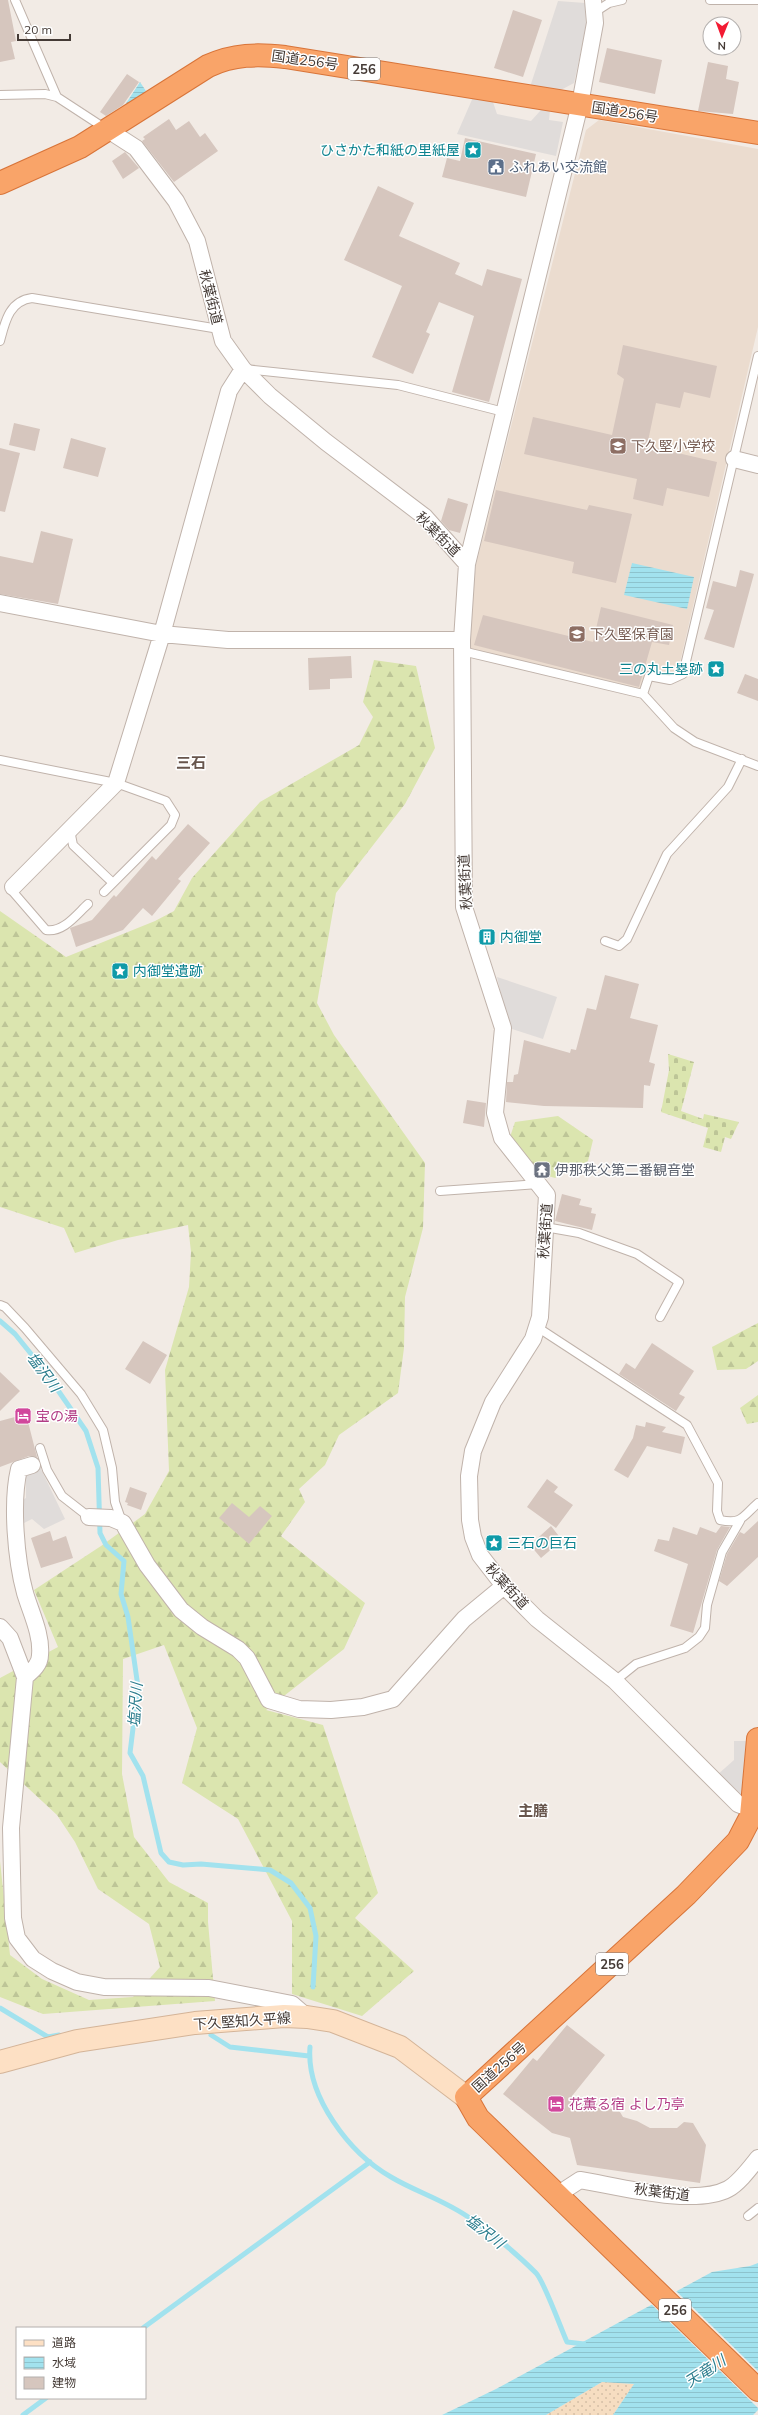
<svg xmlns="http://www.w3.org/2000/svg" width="758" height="2415" font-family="Mulish,'Noto Sans JP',sans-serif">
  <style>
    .education { fill: #ebdccf }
    .forest { fill: url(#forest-firs) }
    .sand { fill: url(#sand-dots) }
    .cemetery { fill: url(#cemetery-stones) }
    .parking { fill: #e0dcda }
    .water { fill: url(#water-rules) }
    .pier { fill: #f2ebe5 }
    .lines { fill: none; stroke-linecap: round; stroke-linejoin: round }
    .stream { stroke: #a2e2ee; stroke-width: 5 }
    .building { fill: #d6c6be }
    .lane-casing { stroke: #c0b3ab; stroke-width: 10 }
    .street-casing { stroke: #c0b3ab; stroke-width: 18 }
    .secondary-casing { stroke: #d4b498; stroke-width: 24 }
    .highway-casing { stroke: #d87439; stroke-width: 24 }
    .lane { stroke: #fff; stroke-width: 8 }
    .street { stroke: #fff; stroke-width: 16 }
    .secondary { stroke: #fde0c4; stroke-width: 22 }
    .highway { stroke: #f9a469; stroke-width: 22 }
    .labels { text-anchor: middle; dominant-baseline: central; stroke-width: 3; stroke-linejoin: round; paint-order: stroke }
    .shield { fill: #fff; stroke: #7c7572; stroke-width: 1 }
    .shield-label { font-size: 13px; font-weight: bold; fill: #443a35 }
    .street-label { font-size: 14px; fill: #443a35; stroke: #fff }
    .culture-label { font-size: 14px; fill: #0d838f; stroke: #fff; text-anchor: start }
    .service-label { font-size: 14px; fill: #4e5e75; stroke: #fff; text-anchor: start }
    .education-label { font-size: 14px; fill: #785e54; stroke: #fff; text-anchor: start }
    .worship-label { font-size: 14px; fill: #5b616d; stroke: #fff; text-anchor: start }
    .hotel-label { font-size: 14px; fill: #b23c85; stroke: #fff; text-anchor: start }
    .neighbourhood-label { font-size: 15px; font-weight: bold; fill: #67554c; stroke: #fff }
    .water-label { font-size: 15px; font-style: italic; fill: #2b7d8d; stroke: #fff }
  </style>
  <defs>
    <pattern id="forest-firs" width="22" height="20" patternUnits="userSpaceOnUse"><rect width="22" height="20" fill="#dbe5af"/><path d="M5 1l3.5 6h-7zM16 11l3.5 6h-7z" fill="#bdc597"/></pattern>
    <pattern id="sand-dots" width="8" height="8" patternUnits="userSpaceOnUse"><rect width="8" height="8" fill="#f6ddc1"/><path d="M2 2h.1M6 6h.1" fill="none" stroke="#d4bea6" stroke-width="1.8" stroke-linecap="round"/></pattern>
    <pattern id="cemetery-stones" width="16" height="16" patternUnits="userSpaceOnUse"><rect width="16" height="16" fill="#dbe5af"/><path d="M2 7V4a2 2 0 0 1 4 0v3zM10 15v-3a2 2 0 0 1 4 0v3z" fill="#bdc597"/></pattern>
    <pattern id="water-rules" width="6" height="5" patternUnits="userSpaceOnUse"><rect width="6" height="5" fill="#a2e2ee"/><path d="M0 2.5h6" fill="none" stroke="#8dc3cd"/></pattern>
  </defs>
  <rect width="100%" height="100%" fill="#f2ebe5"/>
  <path class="education" d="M599,120L758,149V327L678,671L670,676L647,669L641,689L466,648L476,565L586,130Z"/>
  <path class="forest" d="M374,660L416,666L435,748L405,804L336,893L317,1003L334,1035L425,1163L423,1228L405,1297L404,1348L398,1393L339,1435L325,1465L299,1489L305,1502L281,1536L365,1603L344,1649L266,1710L323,1725L378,1893L355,1918L414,1971L362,2016L292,1994V1921L238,1819L182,1783L197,1728L164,1645L123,1659L122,1774L134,1837L169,1882L208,1903V1922L215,2001L43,2014L0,1997V1861L10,1955L42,1979L89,2000L133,1997L160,1967L149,1924L98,1889L75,1842L57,1815L0,1762V1678L58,1647L34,1590L101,1546L145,1514L169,1471L165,1370L189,1287L191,1252L188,1225L118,1240L75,1253L64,1228L0,1207V911L66,957L155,921L174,911L192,878L260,802L359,745L373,717L363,702Z
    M558,1116L593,1140L588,1161L555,1178L535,1172L510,1137L515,1122Z
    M758,1323V1361L746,1369L717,1370L712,1347Z
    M758,1395V1422L747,1424L740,1408Z"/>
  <path class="sand" d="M602,2382L635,2383L613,2415H546Z"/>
  <path class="cemetery" d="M668,1054L694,1062L681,1111L703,1119L704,1114L739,1122L731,1139L725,1137L721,1152L703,1147L708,1128L661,1112L669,1070Z"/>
  <path class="parking" d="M558,1L585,3L586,27L574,83L557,92L530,87Z
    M474,95L492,99L497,114L531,121L541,110H550L549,120L563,122L556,156L457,134Z
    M497,977L557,997L543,1039L509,1028Z
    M40,1467L65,1519L44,1529L32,1519L24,1523L21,1501L26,1498V1474Z
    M734,1741H749L746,1795L737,1797L716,1776L734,1760Z"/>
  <path class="water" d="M140,82L146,91L121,111Z
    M632,563L694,577L687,609L624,595Z
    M758,2263V2410L753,2415H613L634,2384L602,2382L546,2415H442L496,2389L712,2272L750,2266Z"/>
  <path class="pier" d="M675,2290L758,2371V2408L650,2303Z"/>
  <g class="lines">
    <path class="stream" d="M0,1321L15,1334L44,1370L86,1431L98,1468L100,1533L106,1545L124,1561L121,1594L128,1617L138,1687L130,1753L143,1776L161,1853L169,1862L183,1865L201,1864L270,1870L291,1883L310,1908L316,1936L313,1987
      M0,2008L48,2037L59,2035
      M211,2035L230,2047L309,2056
      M310,2047C306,2096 349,2153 391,2177C416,2192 447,2201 471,2219C491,2232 519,2256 536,2273C544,2281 561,2329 567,2342L584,2344
      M143,2328L370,2162
      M23,2415L46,2398"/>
  </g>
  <path class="building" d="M0,0H8L16,41L11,42L15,59L0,62Z
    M513,10L542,20L523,77L494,68Z
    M607,48L662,60L655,94L599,82Z
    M708,62L728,66L726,79L739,82L733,114L698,111Z
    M127,74L139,82L123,105L106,116L100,112Z
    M169,119L176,130L189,121L200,137L205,133L218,151L174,182L142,141L145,139L143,137Z
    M465,138L536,154L526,197L442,177L447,158L460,161Z
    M125,152L139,168L123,179L112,161Z
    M378,186L414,203L399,236L460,263L455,274L482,286L487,269L522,279L489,402L452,392L474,316L439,302L426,332L430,334L413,374L372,357L402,286L344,260Z
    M623,345L717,366L710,398L684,392L680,408L656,403L647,446L717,462L709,497L667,488L663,506L633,499L637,479L524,454L533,417L612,435L624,379L617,374Z
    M14,423L40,429L35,451L9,445Z
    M71,438L106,448L98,477L63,468Z
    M0,448L20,453L5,512L0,511Z
    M496,490L587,510L589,505L632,514L616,583L572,573L574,562L484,541Z
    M448,498L468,504L460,533L449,530L441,521Z
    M41,531L73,539L58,604L0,594V556L33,563Z
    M740,570L754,574L734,648L704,639L714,610L706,608L713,581L736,587Z
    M601,607L673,625L669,645L652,642L639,687L474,645L483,615L593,642Z
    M351,656L352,678L330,679V689L309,690L308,658Z
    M745,674L758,679V701L737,693Z
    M188,824L210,843L178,879L181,881L152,916L143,908L123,930L76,947L70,928L92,920L114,895L116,897L152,856L156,860Z
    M605,975L639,984L630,1018L658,1025L649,1062L655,1064L650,1086L644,1085L643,1108L544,1106L506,1102L507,1082H513L514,1075L518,1074L524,1040L570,1053L571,1049L576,1050L587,1008L596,1010Z
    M467,1100L486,1103L484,1127L463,1123Z
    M562,1194L581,1199L579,1205L592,1208L591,1213L596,1214L592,1230L555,1221Z
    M143,1341L167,1355L150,1384L125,1369Z
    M652,1343L694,1371L679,1394L685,1397L676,1411L619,1374L626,1363L635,1369Z
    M0,1372L20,1391L0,1411Z
    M26,1414L37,1457L29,1456L0,1467V1421Z
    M646,1422L666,1427L662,1432L685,1437L681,1454L647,1446L628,1478L614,1470L633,1438L636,1425L645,1427Z
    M547,1479L558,1487L554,1492L573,1505L556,1528L527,1507Z
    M130,1487L147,1493L141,1510L127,1505L128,1503L125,1502Z
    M232,1503L249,1517L260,1506L272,1516L249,1544L219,1518Z
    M758,1521V1557L727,1586L719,1581L727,1554L740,1532L744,1534Z
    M551,1526L562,1540L541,1558L530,1545Z
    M721,1526L730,1527L717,1550L693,1633L670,1626L688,1564L654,1551L658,1539L669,1541L673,1527L697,1535L700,1527L716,1533Z
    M50,1531L53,1541L66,1536L73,1558L41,1568L31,1538Z
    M567,2025L605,2055L572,2096L620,2112L623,2117L637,2121L650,2128H677L684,2122L693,2123L706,2145L700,2183L577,2165L570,2138L552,2133L503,2094L533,2058L537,2061Z"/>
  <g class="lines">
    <g class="lane-casing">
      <path id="lane" d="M15,0L57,97
        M710,0H758
        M595,12L609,3L622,0
        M0,95L45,94L57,97L106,129
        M0,341C5,322 9,301 32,298L219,329
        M245,369L398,385L504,412
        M462,651L643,694L674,728L695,742L758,766
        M643,694L649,676L670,680L683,674L758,356
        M0,760L116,783L166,801L175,815L171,825L104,892
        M70,830L73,845L113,883
        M13,887L14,893L46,930C63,933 76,915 88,904
        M605,941L619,946L627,939L667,854L728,787L742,759
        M440,1191L538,1184
        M545,1227L579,1233L637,1254L679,1282L660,1317
        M0,1305L5,1307L25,1328L81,1394L103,1430L112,1468L115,1502L122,1522
        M537,1327L687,1425L718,1483L717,1511L720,1520C742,1525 743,1516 758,1503
        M40,1448L47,1470L62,1496L89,1517
        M615,1681L636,1664L685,1648L699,1637L705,1628L707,1605L722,1552L740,1521
        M748,2216L758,2208"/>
    </g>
    <g class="street-casing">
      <path id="street" d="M593,0L595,23L580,104L467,564L462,640L464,907L503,1028L495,1113L502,1138L547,1195L540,1317L533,1339L493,1402L473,1451L469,1476L470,1520L473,1537L480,1555L504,1586L537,1619L615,1681L738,1804L751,1809
        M108,130L136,148L176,201L197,241L223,341L243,369L270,396L326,442L425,517L467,564
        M734,459L758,465
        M0,603L162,634L228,640H462
        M13,887L116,783L162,634L229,391L243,369
        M89,1517L111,1518L123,1523L147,1565L181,1610L202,1627L238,1649L247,1658L269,1700L299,1709L331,1710L363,1707L393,1699L464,1619L504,1586
        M0,1627L10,1638L25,1677L11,1828L13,1918L17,1938L33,1959L52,1971L77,1982L104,1987L209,1988L292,2004L307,2017
        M25,1677C32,1671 40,1665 40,1655C42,1635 31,1613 25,1593C16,1560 11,1503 19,1469L32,1465
        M557,2195L580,2180C617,2186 694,2207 728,2189C739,2183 750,2168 758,2158"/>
    </g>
    <g class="secondary-casing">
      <path id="secondary" d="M0,2062L77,2041L195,2023L284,2016L307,2017L333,2021L400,2047L466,2097"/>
    </g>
    <g class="highway-casing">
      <path id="highway" d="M0,183L80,147L208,66C234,54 257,54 285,57L758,133
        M758,1739L751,1816L738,1841L686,1895L466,2097L478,2118L758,2390"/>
    </g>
    <use href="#lane" class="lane"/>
    <use href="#street" class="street"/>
    <use href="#secondary" class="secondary"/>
    <use href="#highway" class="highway"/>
  </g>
  <defs>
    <g id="sight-square" transform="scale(0.9)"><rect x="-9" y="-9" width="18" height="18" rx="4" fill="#0f9aa8" stroke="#fff"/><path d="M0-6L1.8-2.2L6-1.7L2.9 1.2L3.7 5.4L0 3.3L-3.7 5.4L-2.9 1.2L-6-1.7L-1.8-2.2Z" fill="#fff"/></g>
    <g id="civic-square" transform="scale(0.9)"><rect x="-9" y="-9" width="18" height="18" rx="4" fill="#5c6f8a" stroke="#fff"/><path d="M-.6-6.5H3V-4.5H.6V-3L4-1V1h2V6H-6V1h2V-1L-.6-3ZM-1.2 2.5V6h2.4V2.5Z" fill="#fff"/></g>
    <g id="school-square" transform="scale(0.9)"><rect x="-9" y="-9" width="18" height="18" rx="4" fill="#8d6e63" stroke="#fff"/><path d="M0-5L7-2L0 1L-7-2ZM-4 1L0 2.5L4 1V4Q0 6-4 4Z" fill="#fff"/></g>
    <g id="building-square" transform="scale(0.9)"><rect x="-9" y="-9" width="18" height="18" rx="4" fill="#0f9aa8" stroke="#fff"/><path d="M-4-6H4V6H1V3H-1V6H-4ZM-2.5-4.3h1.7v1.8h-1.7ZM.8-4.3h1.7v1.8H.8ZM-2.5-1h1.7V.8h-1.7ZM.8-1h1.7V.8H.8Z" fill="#fff"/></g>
    <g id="temple-square" transform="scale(0.9)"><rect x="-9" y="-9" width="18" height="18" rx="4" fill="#6b7280" stroke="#fff"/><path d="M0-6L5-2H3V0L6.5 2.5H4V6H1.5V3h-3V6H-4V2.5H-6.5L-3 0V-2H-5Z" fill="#fff"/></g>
    <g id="hotel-square" transform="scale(0.9)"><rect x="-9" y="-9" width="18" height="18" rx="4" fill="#d1479c" stroke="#fff"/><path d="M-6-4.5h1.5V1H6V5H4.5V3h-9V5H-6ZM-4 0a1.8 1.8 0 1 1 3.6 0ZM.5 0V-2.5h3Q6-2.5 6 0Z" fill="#fff"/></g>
  </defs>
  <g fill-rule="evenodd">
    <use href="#sight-square" x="473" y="150"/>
    <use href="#civic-square" x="496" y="167"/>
    <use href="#school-square" x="618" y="446"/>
    <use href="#school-square" x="577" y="634"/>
    <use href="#sight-square" x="716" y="669"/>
    <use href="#building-square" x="487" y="937"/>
    <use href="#sight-square" x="120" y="971"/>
    <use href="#temple-square" x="542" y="1170"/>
    <use href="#hotel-square" x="23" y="1416"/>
    <use href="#sight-square" x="494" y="1543"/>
    <use href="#hotel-square" x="556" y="2104"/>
  </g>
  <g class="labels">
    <g class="shield">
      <rect x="348" y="58" width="32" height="22" rx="3"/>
      <rect x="596" y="1953" width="32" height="22" rx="3"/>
      <rect x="659" y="2299" width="32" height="22" rx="3"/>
    </g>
    <g class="shield-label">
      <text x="364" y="69">256</text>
      <text x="612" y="1964">256</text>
      <text x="675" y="2310">256</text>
    </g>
    <g class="street-label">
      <text transform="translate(305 60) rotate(8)">国道256号</text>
      <text transform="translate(625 112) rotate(9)">国道256号</text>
      <text transform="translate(211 297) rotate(76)">秋葉街道</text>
      <text transform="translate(438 534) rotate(45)">秋葉街道</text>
      <text transform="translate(465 882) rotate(-93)">秋葉街道</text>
      <text transform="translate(545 1231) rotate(-86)">秋葉街道</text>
      <text transform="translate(507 1586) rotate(48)">秋葉街道</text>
      <text transform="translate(242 2021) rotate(-4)">下久堅知久平線</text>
      <text transform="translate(499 2067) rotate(-42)">国道256号</text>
      <text transform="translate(662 2192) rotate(7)">秋葉街道</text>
    </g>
    <g class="culture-label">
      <text x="460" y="150" text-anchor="end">ひさかた和紙の里紙屋</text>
      <text x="703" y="669" text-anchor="end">三の丸土塁跡</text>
      <text x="500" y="937">内御堂</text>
      <text x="133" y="971">内御堂遺跡</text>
      <text x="507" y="1543">三石の巨石</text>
    </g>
    <g class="service-label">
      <text x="509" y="167">ふれあい交流館</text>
    </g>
    <g class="education-label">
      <text x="631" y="446">下久堅小学校</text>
      <text x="590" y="634">下久堅保育園</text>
    </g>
    <g class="worship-label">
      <text x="555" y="1170">伊那秩父第二番観音堂</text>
    </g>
    <g class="hotel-label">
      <text x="36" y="1416">宝の湯</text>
      <text x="569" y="2104">花薫る宿 よし乃亭</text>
    </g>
    <g class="neighbourhood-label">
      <text x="191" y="762">三石</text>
      <text x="533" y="1810">主膳</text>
    </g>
    <g class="water-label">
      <text transform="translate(44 1372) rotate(53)">塩沢川</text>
      <text transform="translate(135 1705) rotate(-86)">塩沢川</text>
      <text transform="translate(485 2231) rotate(38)">塩沢川</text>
      <text transform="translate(705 2371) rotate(-33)">天竜川</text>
    </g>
  </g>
  <rect x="16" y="2327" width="130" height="72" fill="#ffffff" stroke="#b4b0ae"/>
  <rect x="24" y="2340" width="20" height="6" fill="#fde0c4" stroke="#b4b0ae"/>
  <text x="52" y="2347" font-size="12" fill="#443a35">道路</text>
  <rect x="24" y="2357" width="20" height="12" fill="url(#water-rules)" stroke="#b4b0ae"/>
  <text x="52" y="2367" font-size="12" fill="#443a35">水域</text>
  <rect x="24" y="2377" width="20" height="12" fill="#d6c6be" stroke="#b4b0ae"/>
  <text x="52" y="2387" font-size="12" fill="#443a35">建物</text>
  <g transform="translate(722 36) rotate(181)"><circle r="19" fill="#ffffff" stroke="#b4b0ae"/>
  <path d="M0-3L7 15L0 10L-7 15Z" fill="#f31b33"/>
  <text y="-6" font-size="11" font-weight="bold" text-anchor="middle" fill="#443a35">N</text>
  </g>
  <path d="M18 34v6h52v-6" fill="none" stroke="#443a35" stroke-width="2"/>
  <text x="24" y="34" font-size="12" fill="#443a35" stroke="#ffffff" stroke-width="3" paint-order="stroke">20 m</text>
</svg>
